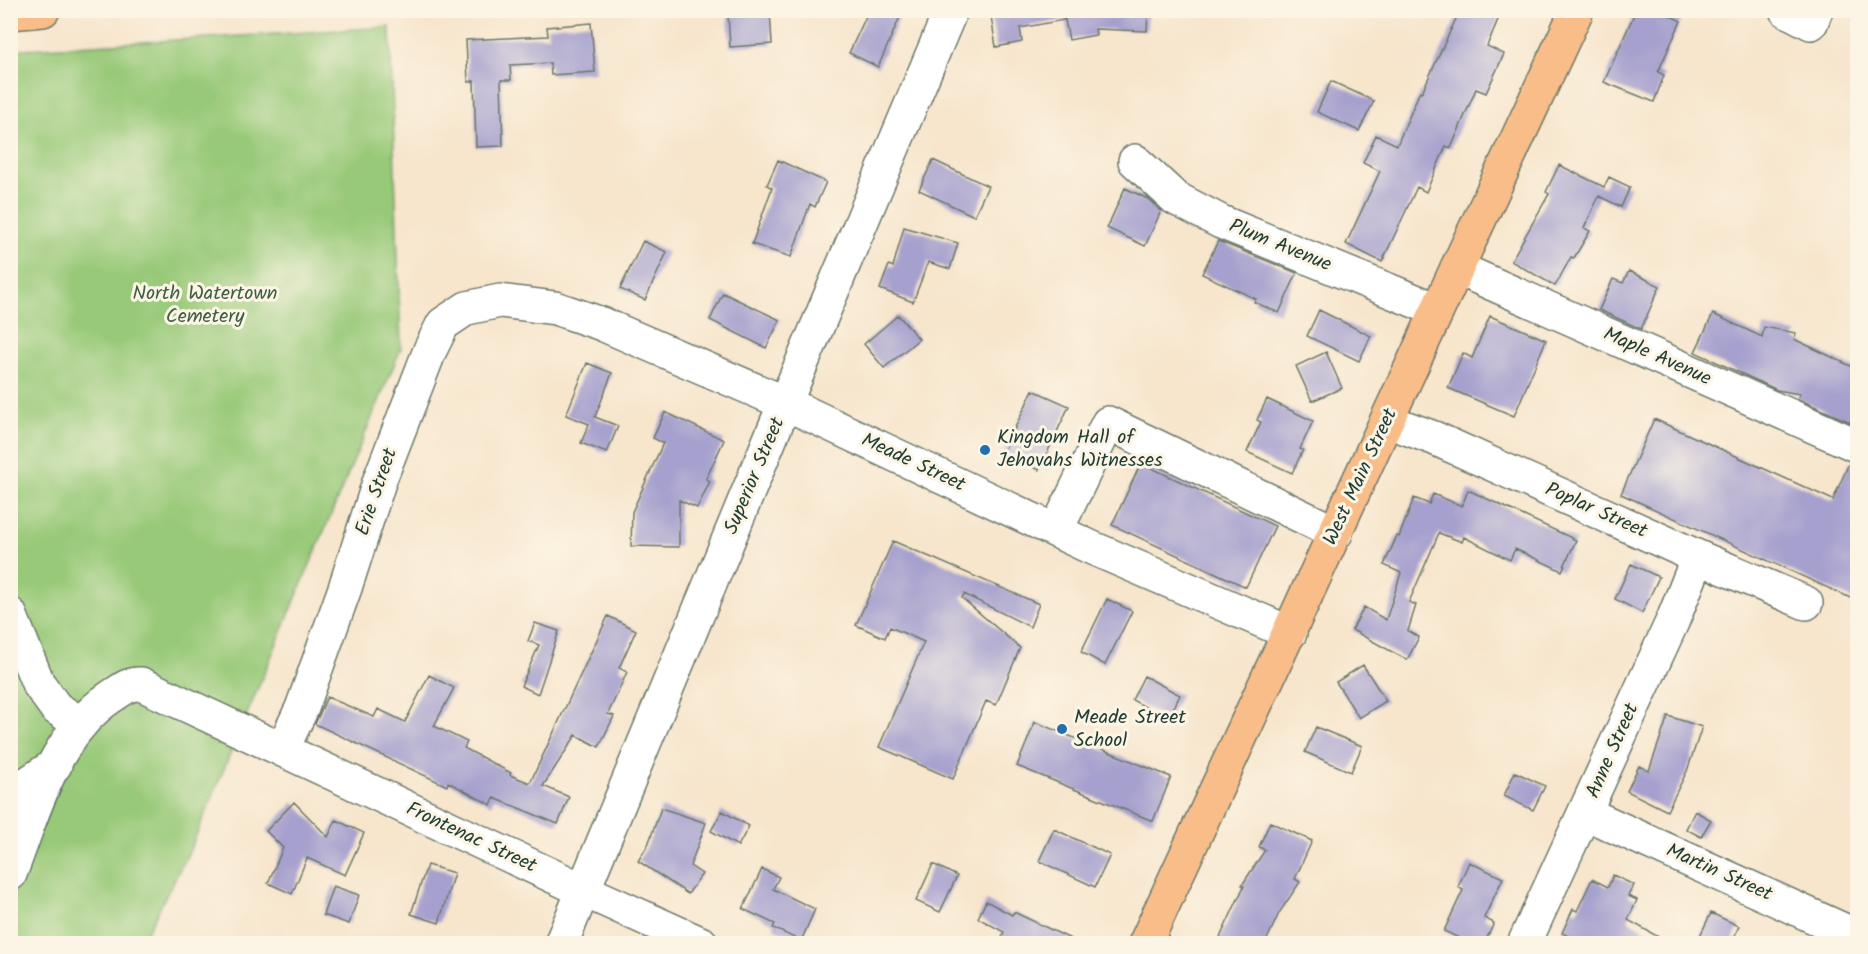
<svg xmlns="http://www.w3.org/2000/svg" width="1868" height="954" font-family="Kalam,sans-serif">
  <style>
    .green { fill: #98c978; stroke: #5c8356; stroke-width: 1.5 }
    .building { fill: #a6a0ce }
    .lines { fill: none; stroke-linecap: round; stroke-linejoin: round }
    .minor-casing { stroke: #6b7869; stroke-width: 36 }
    .major-casing { stroke: #6b7869; stroke-width: 36 }
    .minor { stroke: #fff; stroke-width: 33 }
    .major { stroke: #f8bd89; stroke-width: 33 }
    .poi-dot { fill: #1f6fb2; stroke: #fcf5e5; stroke-width: 2 }
    .labels { text-anchor: middle; dominant-baseline: central; stroke-width: 6; stroke-linejoin: round; paint-order: stroke }
    .street-label { font-size: 20px; fill: #1f3d34; stroke: #fcf5e5 }
    .park-label { font-size: 20px; fill: #3d6045; stroke: #fcf5e5 }
    .poi-label { font-size: 20px; fill: #1f3d34; stroke: #fcf5e5; text-anchor: start }
  </style>
  <rect width="100%" height="100%" fill="#fcf5e5"/>
  <filter id="ink" filterUnits="userSpaceOnUse"><feTurbulence type="fractalNoise" baseFrequency=".0167" numOctaves="2"/><feDisplacementMap in="SourceGraphic" scale="12" xChannelSelector="R" yChannelSelector="G"/><feConvolveMatrix kernelMatrix="1 2 1 2 8 2 1 2 1" color-interpolation-filters="sRGB"/></filter>
  <filter id="wash" filterUnits="userSpaceOnUse"><feTurbulence type="fractalNoise" baseFrequency=".008" numOctaves="4" result="noise"/><feDisplacementMap in="SourceGraphic" scale="24" xChannelSelector="R" yChannelSelector="G"/><feGaussianBlur stdDeviation="1.35" result="paint"/><feColorMatrix in="noise" values="0 0 0 0 0 0 0 0 0 0 0 0 0 0 0 0 0 1.4 0 .05"/><feComposite in="paint" operator="in"/></filter>
  <g filter="url(#wash)">
    <rect width="100%" height="100%" fill="#f7e5cc"/>
    <path class="green" d="M390,27L401,348L189,852L141,943L11,944V50Z"/>
    <g id="blocks">
      <path class="building" d="M869,10H903L878,67L849,53Z
        M990,10H1063L1064,20L1020,28L1022,42L996,47Z
        M1063,10H1148L1147,31L1095,29L1096,35L1069,40Z
        M1460,10H1502L1487,46L1504,54L1486,93L1476,89L1451,148L1446,146L1426,192L1417,187L1382,262L1346,244L1380,171L1363,163L1376,135L1397,145L1420,91L1422,92Z
        M1636,10H1659L1681,21L1658,72L1664,75L1654,102L1604,82Z
        M770,12L772,44L730,47L728,15Z
        M591,23L595,72L551,75L550,63L510,65L511,80H501L503,146L476,147L474,81L468,82L466,40L548,36L547,27Z
        M1331,81L1374,101L1359,131L1317,112Z
        M778,160L826,182L815,207L810,204L791,257L752,244L772,188L767,185Z
        M933,160L988,186L974,216L919,190Z
        M1559,165L1604,187L1609,177L1630,187L1621,207L1599,196L1584,228L1590,231L1574,258L1571,257L1555,286L1511,261L1549,194L1546,192Z
        M1125,188L1148,199L1161,211L1145,246L1107,228Z
        M904,227L958,243L950,269L928,262L913,302L880,289L889,265L893,267Z
        M643,241L667,252L645,300L620,289Z
        M1218,241L1297,273L1279,313L1254,302L1256,299L1202,274Z
        M1629,271L1660,286L1641,329L1599,310L1613,279L1623,283Z
        M723,293L780,320L766,348L710,320Z
        M1319,310L1371,336L1359,361L1307,336Z
        M1713,314L1762,337L1764,327L1796,333L1794,339L1857,369V425L1798,399L1800,394L1777,390L1695,352Z
        M898,315L919,339L884,368L864,344Z
        M1490,316L1546,340L1514,416L1448,388L1463,353L1472,358Z
        M1326,352L1342,388L1312,401L1296,366Z
        M587,363L612,373L595,417L618,426L607,453L581,443L589,424L566,415Z
        M1033,390L1069,406L1039,470L1003,453Z
        M1267,399L1313,421L1300,449L1303,450L1292,473L1247,452L1261,422L1257,420Z
        M665,412L724,440L706,479L710,481L697,508L679,500V547L631,546L632,512L663,443L653,438Z
        M1654,419L1833,500L1849,463L1857,464V601L1621,494Z
        M1141,463L1275,526L1246,587L1112,525Z
        M1468,490L1576,540L1562,571L1515,549L1510,560L1464,537L1462,542L1439,533L1409,602L1416,605L1408,631L1419,637L1407,660L1352,630L1364,607L1386,620L1401,573L1384,565L1397,536L1399,537L1414,498L1429,504L1433,494L1462,506Z
        M893,541L1039,604L1030,627L964,594L962,598L1020,648L996,705L986,701L953,779L879,747L924,642L890,627L885,638L856,625Z
        M1631,564L1659,577L1642,613L1615,599Z
        M1107,599L1132,611L1105,665L1081,652Z
        M608,616L636,630L619,668L627,672L608,714L614,716L599,747L576,735L543,786L569,797L558,824L494,798L491,805L448,782L447,786L315,724L327,697L374,717L378,709L405,722L429,675L454,688L434,726L467,742L464,748L511,773L510,775L530,783Z
        M535,623L559,631L538,694L521,686L539,645L528,641Z
        M1363,665L1386,701L1359,718L1336,682Z
        M1144,676L1180,695L1168,719L1132,700Z
        M1668,716L1702,727L1687,771L1667,811L1627,791L1639,766L1649,771Z
        M1035,722L1171,777L1153,821L1017,766Z
        M1316,727L1362,746L1351,772L1305,752Z
        M1515,772L1545,786L1533,810L1504,796Z
        M294,802L328,837L336,820L364,833L345,875L307,858L292,894L268,883L283,848L266,831Z
        M661,808L706,823L690,866L702,874L688,894L638,861L648,845Z
        M722,811L749,826L738,846L711,831Z
        M1695,811L1711,820L1701,837L1686,829Z
        M1270,822L1312,841L1295,879L1300,882L1279,913L1265,944H1217L1244,886L1242,885L1265,850L1259,847Z
        M1054,829L1110,855L1095,887L1039,861Z
        M1469,862L1503,878L1484,918L1494,923L1484,944H1471L1444,931L1463,890L1458,887Z
        M933,864L957,876L940,912L916,901Z
        M427,865L454,873L439,923L411,914Z
        M762,869L779,877L773,889L815,909L801,941L773,928L775,924L743,909Z
        M1613,875L1634,885L1628,896L1637,900L1628,920L1671,944H1584L1562,933L1573,909L1577,911L1592,879L1608,887Z
        M333,886L359,895L349,924L323,915Z
        M986,901L1012,915L1014,912L1081,944H999L1004,932L978,918Z
        M1711,913L1739,926L1731,944H1696Z"/>
    </g>
  </g>
  <g filter="url(#ink)">
    <use href="#blocks" fill-opacity="0" stroke="#6b7869" stroke-width="1.5"/>
    <g class="lines">
      <g class="minor-casing">
        <path id="minor" d="M1786,10L1811,23L1816,10
          M1135,161L1175,198L1221,222L1437,310
          M1457,268L1858,446
          M1387,421L1434,438L1698,557L1806,603
          M1056,531L1108,423L1336,533
          M10,614L38,683L56,708L81,724
          M282,750L302,708L345,588L380,479L430,350L443,324L467,308L500,301L555,308L602,324L785,403L1090,547L1290,633
          M10,795L55,765
          M1585,813L1852,934
          M10,874C34,812 53,735 112,696C122,690 128,683 141,684L583,890L702,944
          M561,944L785,403L951,10
          M1524,944L1673,620L1698,557"/>
      </g>
      <g class="major-casing">
        <path id="major" d="M10,13L43,10
          M1145,944L1457,268L1577,10"/>
      </g>
      <use href="#minor" class="minor"/>
      <use href="#major" class="major"/>
    </g>
  </g>
  <g class="poi-dot">
    <circle cx="985" cy="450" r="6"/>
    <circle cx="1062" cy="729" r="6"/>
  </g>
  <g class="labels">
    <g class="street-label">
      <text transform="translate(1280 246) rotate(22)">Plum Avenue</text>
      <text transform="translate(1657 357) rotate(24)">Maple Avenue</text>
      <text transform="translate(913 463) rotate(25)">Meade Street</text>
      <text transform="translate(755 476) rotate(-67)">Superior Street</text>
      <text transform="translate(1361 477) rotate(-65)">West Main Street</text>
      <text transform="translate(377 492) rotate(-71)">Erie Street</text>
      <text transform="translate(1596 511) rotate(24)">Poplar Street</text>
      <text transform="translate(1613 751) rotate(-66)">Anne Street</text>
      <text transform="translate(471 838) rotate(25)">Frontenac Street</text>
      <text transform="translate(1719 873) rotate(24)">Martin Street</text>
    </g>
    <g class="park-label">
      <text x="205" y="294">North Watertown<tspan x="205" dy="23">Cemetery</tspan></text>
    </g>
    <g class="poi-label">
      <text x="997" y="438">Kingdom Hall of<tspan x="997" dy="23">Jehovahs Witnesses</tspan></text>
      <text x="1074" y="718">Meade Street<tspan x="1074" dy="23">School</tspan></text>
    </g>
  </g>
  <rect width="1868" height="954" fill="none" stroke="#fcf5e5" stroke-width="36"/>
</svg>
